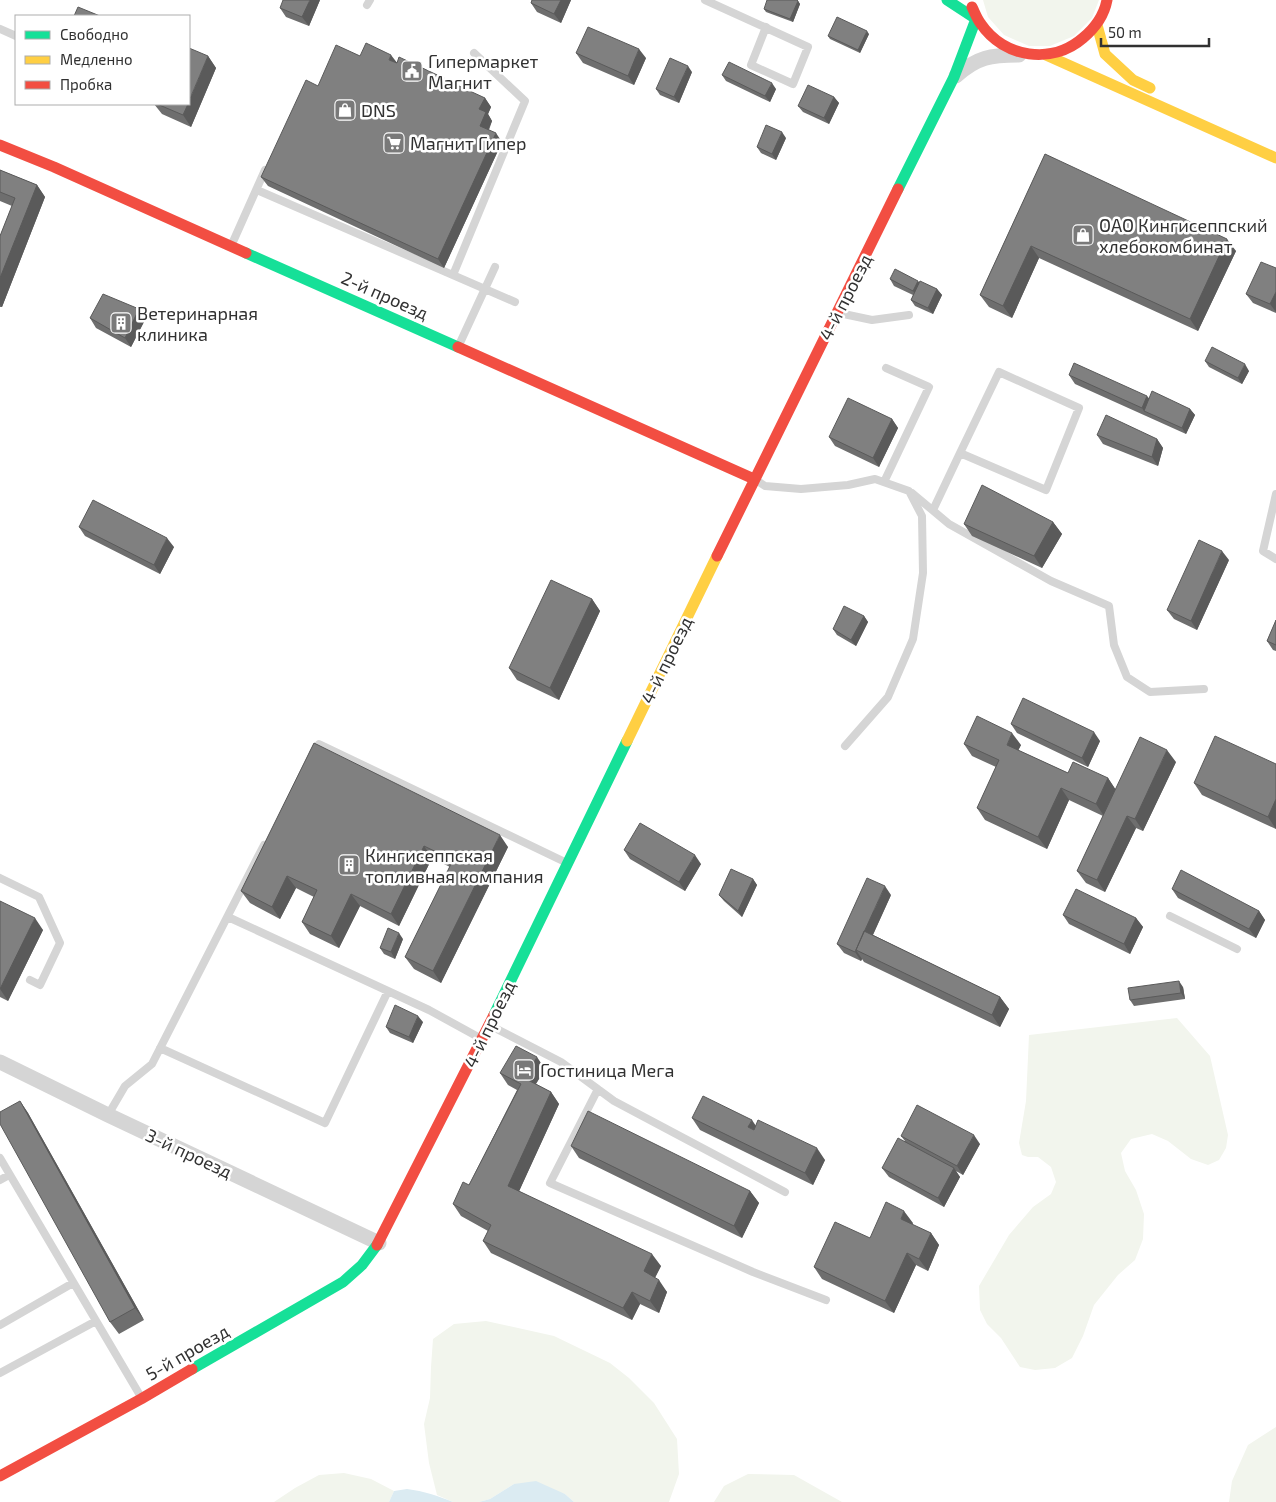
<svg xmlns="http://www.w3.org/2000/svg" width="1276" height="1502" font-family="'Exo 2',sans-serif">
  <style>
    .green { fill: #f2f5ed }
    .water { fill: #dbebf2 }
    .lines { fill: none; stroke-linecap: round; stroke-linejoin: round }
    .lane { stroke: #d5d5d5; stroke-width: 8 }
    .street { stroke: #d5d5d5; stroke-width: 15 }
    .fast { stroke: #16e098; stroke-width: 11 }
    .slow { stroke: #ffcf43; stroke-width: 11 }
    .jam { stroke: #f24e42; stroke-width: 11 }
    .wall { fill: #6e6e6e }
    .shaded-wall { fill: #5a5a5a }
    .building { fill: #808080; stroke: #5a5a5a }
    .labels { text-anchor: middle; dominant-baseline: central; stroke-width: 5; stroke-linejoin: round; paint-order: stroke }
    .poi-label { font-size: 18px; fill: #313131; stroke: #fff; text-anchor: start }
    .street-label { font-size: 18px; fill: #313131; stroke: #fff }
  </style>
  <rect width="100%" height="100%" fill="#fff"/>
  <path class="green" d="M983,0H1099L1092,18L1074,36L1050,46H1029L1004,35L988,17Z
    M1177,1018L1210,1056L1228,1135L1226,1148L1219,1160L1208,1165L1191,1159L1168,1141L1152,1134L1131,1139L1121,1153L1125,1171L1136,1190L1144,1214L1143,1239L1135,1260L1118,1275L1094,1305L1083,1336L1072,1358L1055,1368L1035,1370L1020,1367L1001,1338L987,1324L980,1310L979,1286L1009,1235L1033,1207L1051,1194L1056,1182L1051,1167L1038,1157H1028L1022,1155L1019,1143L1026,1101L1029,1035Z
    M486,1321L554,1336L610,1363L629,1378L654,1403L677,1439L679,1474L669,1502H574L565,1494L514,1484L490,1499L479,1502H453L437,1495L429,1463L424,1424L430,1398L431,1367L433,1339L454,1324Z
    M1276,1427V1502H1229L1232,1481L1248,1445Z
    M344,1473L371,1479L394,1491L389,1502H274L295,1488L319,1475Z
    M748,1474L794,1475L842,1502H714L724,1486Z"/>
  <path class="water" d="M536,1481L565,1494L574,1502H479L490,1499L514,1484Z
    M407,1489C424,1491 438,1496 453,1502H389L394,1491Z"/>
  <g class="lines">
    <path class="lane" d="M705,0L808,47L793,84L751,65L766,27
      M367,5L370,0
      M0,29L16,36
      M257,190L515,302
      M232,244L265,170
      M453,275L525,101L474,53
      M839,313L872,320L909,315
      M459,345L495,267
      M756,480L765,486L801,489L848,485L875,479L909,491L922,516L923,573L913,639L888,697L845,746
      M884,482L929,387L886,368
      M912,493L949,524L1051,581L1109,606L1114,645L1127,677L1150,692L1204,689
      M1276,494L1263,551L1276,559
      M933,510L960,453L1046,490L1079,408L999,372L960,453
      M313,753L319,744L565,862
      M0,878L39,897L60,943L40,985L30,980
      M1170,916L1237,949
      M228,917L429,1010L480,1038
      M491,1026L561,1062L614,1101L785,1192
      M160,1048L325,1123L388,991
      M598,1089L550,1183L753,1272L826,1300
      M108,1115L125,1086L152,1064L264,845
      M0,1158L141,1397
      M0,1180L9,1175
      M0,1325L73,1283
      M0,1373L96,1321"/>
    <path class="street" d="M956,76C977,57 991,55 1019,55
      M0,1062L108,1115L379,1243"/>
    <path class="fast" d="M898,189L954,77L976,19L947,0
      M246,253L458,347
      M494,1015L627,741
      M192,1369L343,1282L362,1265L377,1245"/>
    <path class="slow" d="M1097,25L1105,54L1133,80L1150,88
      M1046,55L1276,158
      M627,741L717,556"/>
    <path class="jam" d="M972,7C975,13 977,19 981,24C1004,58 1052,65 1083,38C1095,28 1104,16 1107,0
      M0,145L54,167L246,253
      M458,347L754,479
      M717,556L898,189
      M377,1245L494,1015
      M0,1476L141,1399L192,1369"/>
  </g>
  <path class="wall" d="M320,0L309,26L286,17L280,8Z
    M532,0H571L561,23L537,12L531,3Z
    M798,1L800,4L793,22L766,12L764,9Z
    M869,34L860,53L830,39L828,36Z
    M576,53L646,58L634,85L583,63Z
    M208,56L216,68L191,127L162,114L154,104H189Z
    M360,56L397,63L456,90L455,92L485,98L491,107L488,114L492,121L489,130L502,142L444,268L268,186L261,177Z
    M692,72L679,103L660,95L656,89Z
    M722,75L776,89L770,102L726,81Z
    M834,97L839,103L829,124L803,112L798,106Z
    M786,138L776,160L761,153L757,147Z
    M1045,154L1236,251L1198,331L1039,258L1012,318L989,307L980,295Z
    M0,170L37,185L45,197L2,307H0V236L12,206L0,201Z
    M1276,268V313L1253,303L1246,294Z
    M890,279L919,282L937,289L942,295L933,314L915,306L911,300L913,295L894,286Z
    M139,309L146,318L131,347L96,328L90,318Z
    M1205,361L1249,371L1242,384L1209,367Z
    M1069,375L1149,398L1190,409L1195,415L1186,434L1075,384Z
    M892,419L898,428L879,467L835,446L829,437Z
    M1097,435L1157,439L1163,448L1158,466L1103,444Z
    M1053,522L1062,534L1042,568L972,536L964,524Z
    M79,527L174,547L160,574L85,536Z
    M1229,560L1197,630L1174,619L1167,610Z
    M592,599L600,611L559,700L517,680L509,668Z
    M864,616L868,622L856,646L837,635L833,629Z
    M1276,620V651L1273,650L1267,641Z
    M1011,724L1100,741L1088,767L1017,733Z
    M314,743L508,847L441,983L414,969L405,957L450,867L432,858L399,926L360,906L339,948L310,934L302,922L314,897L296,888L280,919L250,903L241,891Z
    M964,744L1021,745L1018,750L1068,773L1108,778L1115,789L1176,762L1143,831L1136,828L1105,892L1086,883L1077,871L1103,816L1069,800L1047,849L985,820L977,808L996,767L972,756Z
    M1276,764V829L1202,795L1194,783Z
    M624,850L701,864L685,891L630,859Z
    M753,879L757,885L742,917L724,901L719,895Z
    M1172,889L1259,911L1265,920L1256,938L1178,898Z
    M891,895L873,935L1000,997L1009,1009L1000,1027L864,962L862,959L861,961L844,953L837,944Z
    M0,901L43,930L8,1001L0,997Z
    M1063,915L1136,918L1143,927L1130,954L1069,924Z
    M403,939L395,959L384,954L380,948Z
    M1183,987L1185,999L1134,1006L1130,1000Z
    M423,1022L413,1043L390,1033L386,1027Z
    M545,1069L536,1084L551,1092L559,1104L519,1191L661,1266L655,1278L667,1292L659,1313L640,1304L632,1320L491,1253L483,1241L488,1231L461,1216L453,1204L469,1185L517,1090L508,1085L500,1073Z
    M20,1101L28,1113L144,1320L119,1334L110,1322Z
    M692,1118L756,1126L825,1160L813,1185L700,1130Z
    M901,1136L980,1144L963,1175L956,1171L960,1177L944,1207L889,1177L882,1168L905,1141Z
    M571,1146L750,1191L759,1203L742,1238L579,1158Z
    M913,1223L912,1225L931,1233L939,1245L928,1271L916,1265L894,1313L822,1279L814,1267L870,1238Z"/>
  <path class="shaded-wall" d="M310,0H320L309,26L302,17Z
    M561,0H571L561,23L554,14Z
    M798,1L800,4L793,22L790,19Z
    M867,31L869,34L860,53L858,50Z
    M639,49L646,58L634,85L628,76Z
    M391,55L398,64L389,60Z
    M208,56L216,68L191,127L183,115L188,104H189V101Z
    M688,66L692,72L679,103L674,97Z
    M450,81L456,90L453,97L447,88Z
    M772,83L776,89L770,102L765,96Z
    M834,97L839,103L829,124L824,118Z
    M485,98L491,107L488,114L492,121L486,135L480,126L479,109Z
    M782,132L786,138L776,160L772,154Z
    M496,133L502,142L444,268L438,259Z
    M37,185L45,197L2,307L0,305V278Z
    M1227,239L1236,251L1198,331L1190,319Z
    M1031,246L1039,258L1012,318L1003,306Z
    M918,281L922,287L917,297L913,291Z
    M937,289L942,295L933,314L928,308Z
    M1276,292V312L1270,304Z
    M139,309L146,318L131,347L125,338Z
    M1245,364L1249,371L1242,384L1238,378Z
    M1147,396L1154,405L1144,411L1148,417L1142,408Z
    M1190,409L1195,415L1186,434L1182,428Z
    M892,419L898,428L879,467L873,458Z
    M1157,439L1163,448L1158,466L1152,457Z
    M1053,522L1062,534L1042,568L1034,556Z
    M167,538L174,547L160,574L154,565Z
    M1222,551L1229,560L1197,630L1191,621Z
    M592,599L600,611L559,700L550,688Z
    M864,616L868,622L856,646L851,640Z
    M1094,732L1100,741L1088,767L1082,758Z
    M1012,733L1021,745L1015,757L1007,745Z
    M1167,750L1176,762L1143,831L1135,819Z
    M1108,778L1116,790L1104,816L1096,804Z
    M1061,788L1069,800L1047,849L1038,837Z
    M1276,799V829L1268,817Z
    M1127,816L1136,828L1105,892L1097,880Z
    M500,835L508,847L441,983L433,971Z
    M424,846L432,858L399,926L391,914Z
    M695,855L701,864L685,891L679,882Z
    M287,876L296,888L280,919L272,907Z
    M753,879L757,885L742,917L738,911Z
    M885,886L891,895L864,954L856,950Z
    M351,894L360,906L339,948L331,936Z
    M1259,911L1265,920L1256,938L1249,929Z
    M35,918L43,930L8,1001L0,989Z
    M1136,918L1143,927L1130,954L1124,944Z
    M399,933L403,939L395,959L391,952Z
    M856,950L862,959L861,961L855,952Z
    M1179,981L1183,987L1185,999L1181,993Z
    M1000,997L1009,1009L1000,1027L992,1015Z
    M418,1016L423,1022L413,1043L409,1037Z
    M537,1057L545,1069L532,1090L524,1078Z
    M551,1092L559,1104L516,1198L508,1186Z
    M20,1101L28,1113L144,1320L135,1308Z
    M752,1120L760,1132L748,1127Z
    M974,1135L980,1144L963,1175L957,1166Z
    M817,1148L825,1160L813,1185L805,1173Z
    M954,1168L960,1177L944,1207L938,1198Z
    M750,1191L759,1203L742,1238L734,1226Z
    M904,1211L913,1223L909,1231L901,1219Z
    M931,1233L939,1245L928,1271L919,1259Z
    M907,1253L916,1265L894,1313L885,1301Z
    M652,1254L661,1266L652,1283L644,1271Z
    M659,1280L667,1292L659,1313L650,1301Z
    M632,1292L640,1304L632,1320L623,1308Z"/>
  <path class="building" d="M283,0H310L302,17L280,8Z
    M532,0H561L554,14L531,3Z
    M767,0H797L798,1L790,19L764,9Z
    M78,7L100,16H74Z
    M837,17L867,31L858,50L828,36Z
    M588,27L639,49L628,76L576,53Z
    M366,43L391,55L389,60L397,63L399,57L450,81L447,88L456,92L459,86L485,98L479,109L486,112L480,126L496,133L438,259L261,177L306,80L318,86L336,45L360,56Z
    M189,48L208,56L189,101Z
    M670,58L688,66L674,97L656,89Z
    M729,62L772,83L765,96L722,75Z
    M808,85L834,97L824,118L798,106Z
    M157,104H188L183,115Z
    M766,125L782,132L772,154L757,147Z
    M1045,154L1227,239L1190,319L1031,246L1003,306L980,295Z
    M0,170L37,185L0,278V236L15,198L0,192Z
    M1261,262L1276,268V292L1270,304L1246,294Z
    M895,269L918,281L913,291L890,279Z
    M920,281L937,289L928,308L911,300Z
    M103,294L139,309L125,338L90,318Z
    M1212,347L1245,364L1238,378L1205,361Z
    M1074,363L1147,396L1142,408L1069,375Z
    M1152,391L1190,409L1182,428L1144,411Z
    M848,398L892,419L873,458L829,437Z
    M1106,415L1157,439L1152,457L1097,435Z
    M982,485L1053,522L1034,556L964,524Z
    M93,500L167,538L154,565L79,527Z
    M1199,540L1222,551L1191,621L1167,610Z
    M551,580L592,599L550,688L509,668Z
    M844,606L864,616L851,640L833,629Z
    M1276,620V645L1267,641Z
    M1023,698L1094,732L1082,758L1011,724Z
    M977,716L1012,733L1007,745L1068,773L1073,762L1108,778L1096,804L1061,788L1038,837L977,808L999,760L964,744Z
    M1215,736L1276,764V799L1268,817L1194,783Z
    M1140,737L1167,750L1135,819L1127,816L1097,880L1077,871Z
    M314,743L500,835L433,971L405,957L453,860L424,846L391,914L351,894L331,936L302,922L317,890L287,876L272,907L241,891Z
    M640,823L695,855L679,882L624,850Z
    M731,869L753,879L738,911L719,895Z
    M1181,870L1259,911L1249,929L1172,889Z
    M867,878L885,886L855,952L837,944Z
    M1076,889L1136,918L1124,944L1063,915Z
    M0,901L35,918L0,989Z
    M388,928L399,933L391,952L380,948Z
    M864,931L1000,997L992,1015L856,950Z
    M1179,981L1181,993L1130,1000L1128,988Z
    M395,1005L418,1016L409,1037L386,1027Z
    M516,1046L537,1057L524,1078L551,1092L508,1186L652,1254L644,1271L659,1280L650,1301L632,1292L623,1308L483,1241L491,1225L453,1204L463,1182L469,1185L521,1084L500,1073Z
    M703,1096L752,1120L748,1127L754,1130L758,1120L817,1148L805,1173L692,1118Z
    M20,1101L135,1308L110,1322L0,1124V1112Z
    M917,1105L974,1135L957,1166L901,1136Z
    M588,1111L750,1191L734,1226L571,1146Z
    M898,1138L954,1168L938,1198L882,1168Z
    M886,1202L904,1211L901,1219L931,1233L919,1259L907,1253L885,1301L814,1267L835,1222L870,1238Z"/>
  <defs>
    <g id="civic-square" transform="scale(1.125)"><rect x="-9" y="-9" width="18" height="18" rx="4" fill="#797979" stroke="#fff"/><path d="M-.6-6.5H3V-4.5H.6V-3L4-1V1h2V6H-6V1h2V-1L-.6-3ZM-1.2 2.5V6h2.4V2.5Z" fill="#fff"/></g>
    <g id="shop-square" transform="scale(1.125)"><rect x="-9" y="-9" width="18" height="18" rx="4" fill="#797979" stroke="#fff"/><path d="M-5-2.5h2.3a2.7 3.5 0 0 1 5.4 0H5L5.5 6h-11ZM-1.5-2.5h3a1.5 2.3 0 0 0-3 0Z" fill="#fff"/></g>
    <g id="supermarket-square" transform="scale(1.125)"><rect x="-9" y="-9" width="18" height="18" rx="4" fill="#797979" stroke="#fff"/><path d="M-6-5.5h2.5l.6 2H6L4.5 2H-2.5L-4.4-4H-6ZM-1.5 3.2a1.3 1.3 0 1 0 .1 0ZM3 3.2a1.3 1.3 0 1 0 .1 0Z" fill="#fff"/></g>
    <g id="building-square" transform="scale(1.125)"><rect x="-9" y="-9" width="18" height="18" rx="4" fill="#797979" stroke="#fff"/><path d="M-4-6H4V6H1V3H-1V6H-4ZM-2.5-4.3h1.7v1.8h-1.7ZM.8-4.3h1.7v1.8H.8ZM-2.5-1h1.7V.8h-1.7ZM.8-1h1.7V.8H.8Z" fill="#fff"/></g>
    <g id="hotel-square" transform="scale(1.125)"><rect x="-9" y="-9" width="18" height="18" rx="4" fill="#797979" stroke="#fff"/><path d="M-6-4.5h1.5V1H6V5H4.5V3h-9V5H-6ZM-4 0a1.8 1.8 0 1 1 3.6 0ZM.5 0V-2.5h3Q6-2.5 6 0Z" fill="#fff"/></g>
  </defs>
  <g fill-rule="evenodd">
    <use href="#civic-square" x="412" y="71"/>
    <use href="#shop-square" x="345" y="110"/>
    <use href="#supermarket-square" x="394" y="143"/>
    <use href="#shop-square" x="1083" y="235"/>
    <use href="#building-square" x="121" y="323"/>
    <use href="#building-square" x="349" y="865"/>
    <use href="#hotel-square" x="524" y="1070"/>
  </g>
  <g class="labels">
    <g class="poi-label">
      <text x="428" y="61">Гипермаркет<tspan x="428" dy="21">Магнит</tspan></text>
      <text x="361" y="110">DNS</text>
      <text x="410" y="143">Магнит Гипер</text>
      <text x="1099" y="225">ОАО Кингисеппский<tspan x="1099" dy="21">хлебокомбинат</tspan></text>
      <text x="137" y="313">Ветеринарная<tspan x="137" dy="21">клиника</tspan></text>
      <text x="365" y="855">Кингисеппская<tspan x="365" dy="21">топливная компания</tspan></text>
      <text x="540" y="1070">Гостиница Мега</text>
    </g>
    <g class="street-label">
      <text transform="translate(385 295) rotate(24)">2-й проезд</text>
      <text transform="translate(845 297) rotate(-63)">4-й проезд</text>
      <text transform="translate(666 660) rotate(-64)">4-й проезд</text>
      <text transform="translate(489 1024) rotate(-64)">4-й проезд</text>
      <text transform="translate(189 1153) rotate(25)">3-й проезд</text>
      <text transform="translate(187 1352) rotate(-30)">5-й проезд</text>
    </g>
  </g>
  <rect x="15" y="15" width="175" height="90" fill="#ffffff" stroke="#adadad"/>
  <rect x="25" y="31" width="25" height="8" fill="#16e098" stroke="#adadad"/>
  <text x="60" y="40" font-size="15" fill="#313131">Свободно</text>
  <rect x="25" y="56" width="25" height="8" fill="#ffcf43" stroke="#adadad"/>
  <text x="60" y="65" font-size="15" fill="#313131">Медленно</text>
  <rect x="25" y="81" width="25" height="8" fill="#f24e42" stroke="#adadad"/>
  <text x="60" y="90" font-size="15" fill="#313131">Пробка</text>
  <path d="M1101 38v8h108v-8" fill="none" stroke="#313131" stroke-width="2.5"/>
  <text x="1108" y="38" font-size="15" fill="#313131" stroke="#ffffff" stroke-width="4" paint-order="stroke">50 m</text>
</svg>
